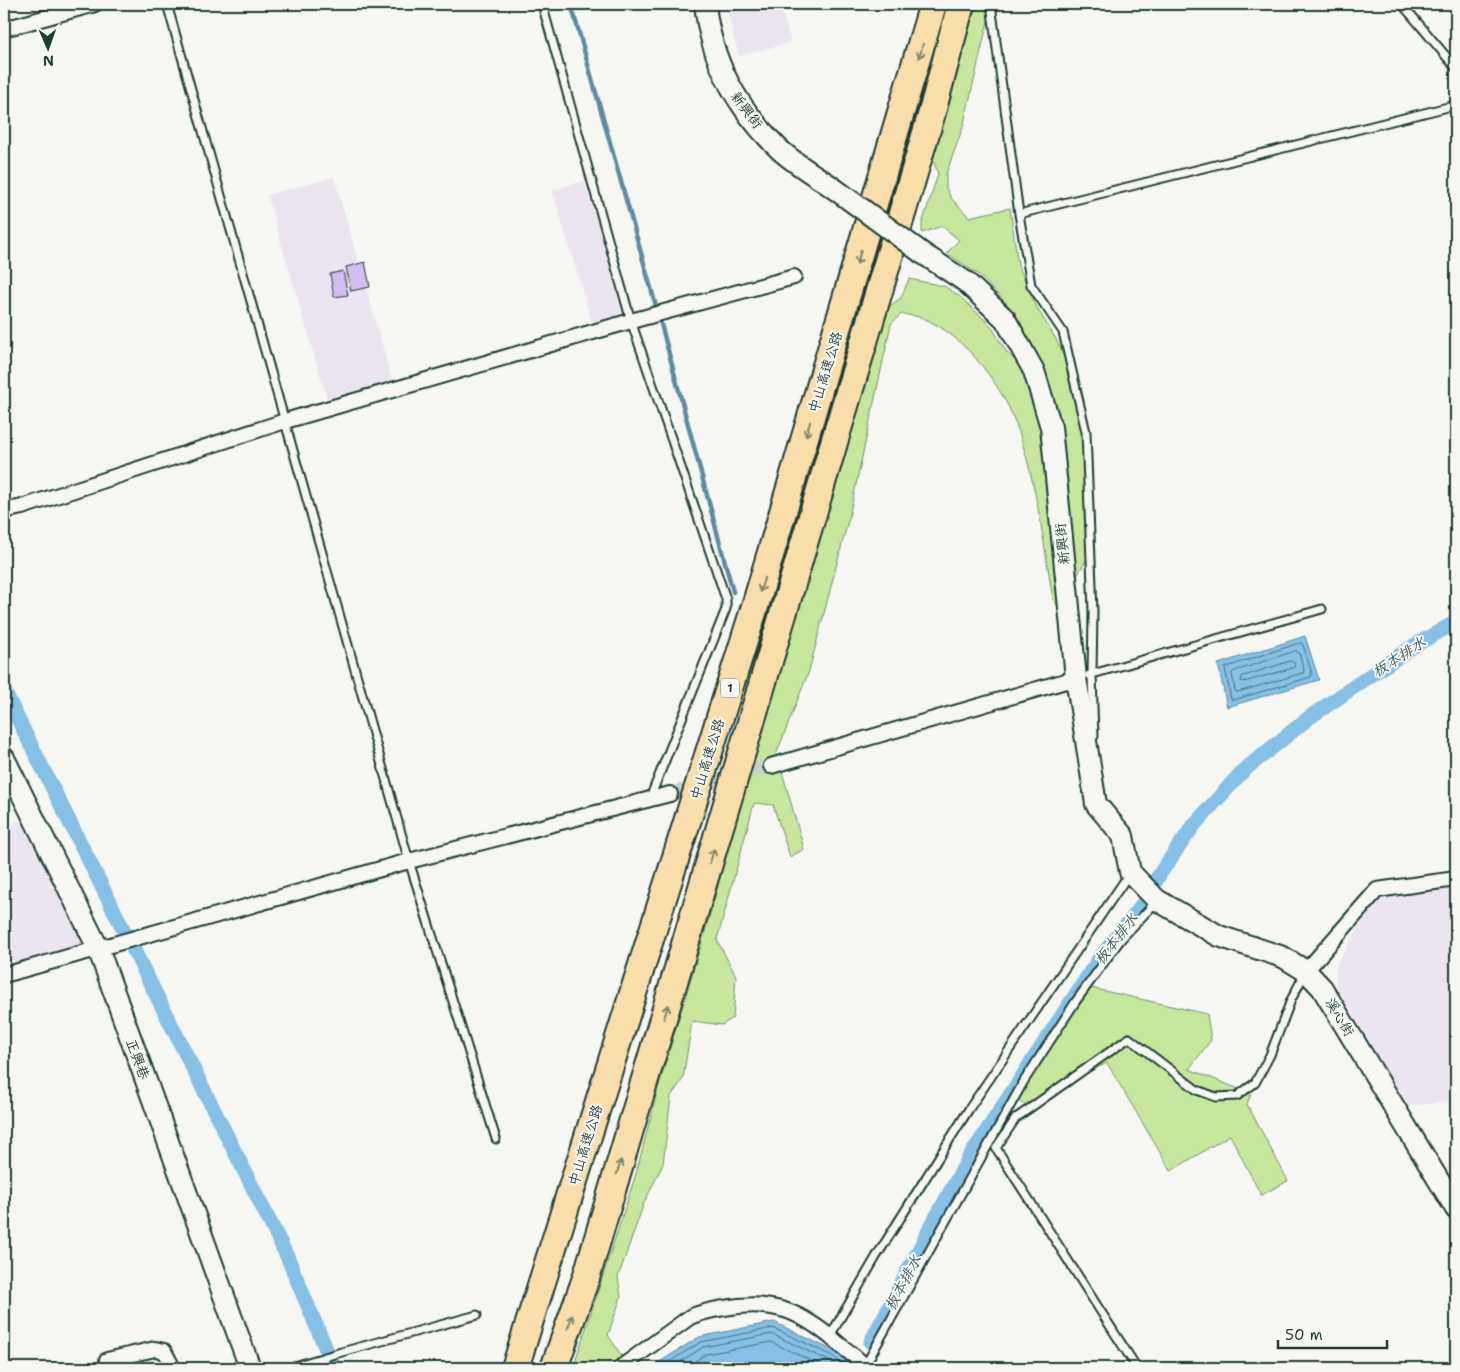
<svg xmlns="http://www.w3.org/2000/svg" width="1460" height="1372" font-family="'Shantell Sans','LXGW WenKai TC',sans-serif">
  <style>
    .built { fill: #ece5f1 }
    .green { fill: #c7e79f; stroke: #73926a }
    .water { fill: #86c0e5; stroke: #5d8c9e }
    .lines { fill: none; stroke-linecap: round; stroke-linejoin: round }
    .shore { stroke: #48717b; stroke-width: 1 }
    .stream { stroke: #5d8c9e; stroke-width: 4.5 }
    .canal { stroke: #86c0e5; stroke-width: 15 }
    .building { fill: #d3beef; stroke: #1f3d34 }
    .street-tunnel { stroke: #cbd1cc; stroke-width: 14; stroke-dasharray: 14 7; stroke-linecap: butt }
    .lane-casing { stroke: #1f3d34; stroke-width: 11 }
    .street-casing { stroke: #1f3d34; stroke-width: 18 }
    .secondary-casing { stroke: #1f3d34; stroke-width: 24 }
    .highway-casing { stroke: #1f3d34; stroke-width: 30 }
    .lane { stroke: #f6f6f2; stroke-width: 7 }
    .street { stroke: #f6f6f2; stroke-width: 14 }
    .secondary { stroke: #f6f6f2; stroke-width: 20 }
    .highway { stroke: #f9deab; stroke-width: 26 }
    .secondary-bridge-casing { stroke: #1f3d34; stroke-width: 24; stroke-linecap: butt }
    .secondary-bridge { stroke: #f6f6f2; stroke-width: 20 }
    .oneway { stroke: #81856a }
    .labels { text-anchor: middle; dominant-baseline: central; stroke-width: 4; stroke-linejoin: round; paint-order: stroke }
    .shield { fill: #f6f6f2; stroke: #60746d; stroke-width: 1 }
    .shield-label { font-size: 12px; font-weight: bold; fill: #1f3d34 }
    .street-label { font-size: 14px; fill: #1f3d34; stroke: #f6f6f2 }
    .water-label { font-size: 15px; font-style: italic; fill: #395e60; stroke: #f6f6f2 }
  </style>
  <rect width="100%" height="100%" fill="#f6f6f2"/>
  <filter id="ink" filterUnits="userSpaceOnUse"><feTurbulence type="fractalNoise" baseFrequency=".02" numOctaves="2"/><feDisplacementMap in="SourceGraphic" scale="10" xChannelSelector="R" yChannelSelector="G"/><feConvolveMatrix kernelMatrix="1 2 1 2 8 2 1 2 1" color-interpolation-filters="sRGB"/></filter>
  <g filter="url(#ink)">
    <path class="built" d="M725,4H779L791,42L739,56Z
      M334,177L394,386L329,405L267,195Z
      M590,179L630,318L594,329L552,190Z
      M26,819L85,946L4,971V826Z
      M1456,882V1101L1408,1106L1336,985V965L1374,901L1393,889Z"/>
    <path class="green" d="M975,4H992L963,127L946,174V188L951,198L969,217L1010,208L1018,265L1038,310L1056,339L1072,374L1087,436V559L1075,579L1036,355L1020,321L1008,305L979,275L947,253L959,240L942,226L922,233V224L938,174L932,156Z
      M909,279L944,286L959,296L984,319L993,329L1007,353L1022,366L1042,425L1063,612L1053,600C1044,544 1037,487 1019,432C1005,389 966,336 923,318C917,316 908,315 901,314L891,324L849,517L809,671L772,765L781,768L804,849L790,857L773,805L754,803L717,940L736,976L733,1018L722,1025L692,1021L683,1079L671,1096L663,1164L644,1203L618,1277L621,1297L608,1335L623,1358L611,1368H573L636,1174L659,1085L709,918L744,792L888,307L901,298Z
      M1091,988L1207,1014L1211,1040L1189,1069L1251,1094L1247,1104L1288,1181L1261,1195L1230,1135L1171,1171L1107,1063L1025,1105L1012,1098Z"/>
    <path class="water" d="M1305,636L1319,680L1227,707L1218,664Z
      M774,1322L836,1352L853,1368H650L699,1337Z"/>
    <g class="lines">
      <path class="shore" d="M1300,643L1303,645L1312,674L1311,677L1233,700L1231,699L1225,668Z
        M1296,651L1299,653L1304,670L1303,673L1238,692L1235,691L1232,674L1233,672Z
        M1291,661L1293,662L1295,665L1293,668L1244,682L1241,681L1242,677Z
        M659,1368L701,1342L773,1328L833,1356L845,1368
        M671,1368L703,1347L772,1334L829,1361L837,1368
        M685,1368L706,1354L771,1342L826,1368"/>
      <path class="stream" d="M571,4L661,324L733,592"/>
      <path class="canal" d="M4,691L287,1256L334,1368
        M871,1342L932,1225L969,1158L1099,959L1138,911L1161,872L1194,825L1243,771L1310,717L1412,647L1456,622"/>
    </g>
    <path class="building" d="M365,262L370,287L351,291L346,267Z
      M343,271L348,295L334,297L330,274Z"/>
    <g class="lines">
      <path class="street-tunnel" d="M670,794L771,766"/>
      <g class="lane-casing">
        <path id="lane" d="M167,4L409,861L496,1139
          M542,4L631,321L726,599V609L650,798
          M991,4L1019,214L1031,285L1063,332L1086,432L1093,612L1092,674L1094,736
          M1402,4L1456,68
          M1019,214L1456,105
          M1089,675L1322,609
          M830,1336L876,1257L969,1109L1129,874
          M865,1366L1024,1081L1076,1001L1121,939L1156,902
          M288,1368L338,1353L477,1315
          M1137,1368L996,1148L1016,1118L1129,1038L1197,1090L1216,1097L1237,1096L1255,1083L1270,1055L1291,1000L1305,973"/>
      </g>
      <g class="street-casing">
        <path id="street" d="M4,29L95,4
          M4,511L22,507L285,421L631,321L794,277
          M771,766L1076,678
          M1306,971L1377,890L1456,879
          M4,975L409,861L670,794
          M107,1368V1360L155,1349L164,1351L173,1368
          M620,1368L690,1317C701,1312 712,1310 724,1308C775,1299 802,1312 840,1345C849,1352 859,1359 866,1368"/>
      </g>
      <g class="secondary-casing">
        <path id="secondary" d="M705,4C711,61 736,106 776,146C790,161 815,175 832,187
          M922,253L966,282L1005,319L1034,371L1051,427L1076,678L1096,804L1123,836L1130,872L1157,900L1219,936L1283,957L1306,971L1322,988L1456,1209
          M4,758L98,948L250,1368"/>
      </g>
      <g class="highway-casing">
        <path id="highway" d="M515,1368L756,603L933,4
          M554,1368L586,1278L931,116L961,4"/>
      </g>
      <use href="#lane" class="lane"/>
      <use href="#street" class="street"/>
      <use href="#secondary" class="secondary"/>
      <use href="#highway" class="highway"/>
      <g class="secondary-bridge-casing">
        <path id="secondary-bridge" d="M832,187L922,253"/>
      </g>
      <use href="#secondary-bridge" class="secondary-bridge"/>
    </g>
    <defs><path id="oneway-shaft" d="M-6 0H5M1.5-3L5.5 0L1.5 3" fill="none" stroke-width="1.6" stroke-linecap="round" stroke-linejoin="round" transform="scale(1.25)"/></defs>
    <g class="oneway">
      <use href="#oneway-shaft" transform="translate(921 51) rotate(106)"/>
      <use href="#oneway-shaft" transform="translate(859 257) rotate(106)"/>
      <use href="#oneway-shaft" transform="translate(808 429) rotate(107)"/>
      <use href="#oneway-shaft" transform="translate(762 585) rotate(107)"/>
      <use href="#oneway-shaft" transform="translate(712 856) rotate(-73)"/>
      <use href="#oneway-shaft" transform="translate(666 1012) rotate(-73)"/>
      <use href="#oneway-shaft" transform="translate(619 1167) rotate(-73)"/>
      <use href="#oneway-shaft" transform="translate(570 1322) rotate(-70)"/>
    </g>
  </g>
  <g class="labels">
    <rect class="shield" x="721" y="678.5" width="18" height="19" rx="4"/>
    <g class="shield-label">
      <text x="730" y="688">1</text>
    </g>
    <g class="street-label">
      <text transform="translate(747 110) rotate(53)">新興街</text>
      <text transform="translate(825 372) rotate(-73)">中山高速公路</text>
      <text transform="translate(1062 544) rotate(-96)">新興街</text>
      <text transform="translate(707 759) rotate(-73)">中山高速公路</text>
      <text transform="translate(1340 1017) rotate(59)">溪心街</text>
      <text transform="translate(138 1059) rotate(70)">正興巷</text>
      <text transform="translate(585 1145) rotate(-73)">中山高速公路</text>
    </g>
    <g class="water-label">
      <text transform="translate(1399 657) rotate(-33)">板本排水</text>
      <text transform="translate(1116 939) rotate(-52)">板本排水</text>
      <text transform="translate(903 1283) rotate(-62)">板本排水</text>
    </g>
  </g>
  <rect width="1460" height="1372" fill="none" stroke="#f6f6f2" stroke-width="20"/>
  <rect x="10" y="10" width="1440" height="1352" fill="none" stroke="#1f3d34" stroke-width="2" filter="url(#ink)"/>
  <g transform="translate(48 48) rotate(178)" stroke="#f6f6f2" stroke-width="4" paint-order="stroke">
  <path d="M0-4L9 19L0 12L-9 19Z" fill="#1f3d34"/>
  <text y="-8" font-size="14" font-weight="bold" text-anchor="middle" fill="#1f3d34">N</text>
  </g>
  <path d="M1278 1340v8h109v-8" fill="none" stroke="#1f3d34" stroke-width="2.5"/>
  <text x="1285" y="1340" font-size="15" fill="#1f3d34" stroke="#f6f6f2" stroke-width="4" paint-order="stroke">50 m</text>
</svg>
